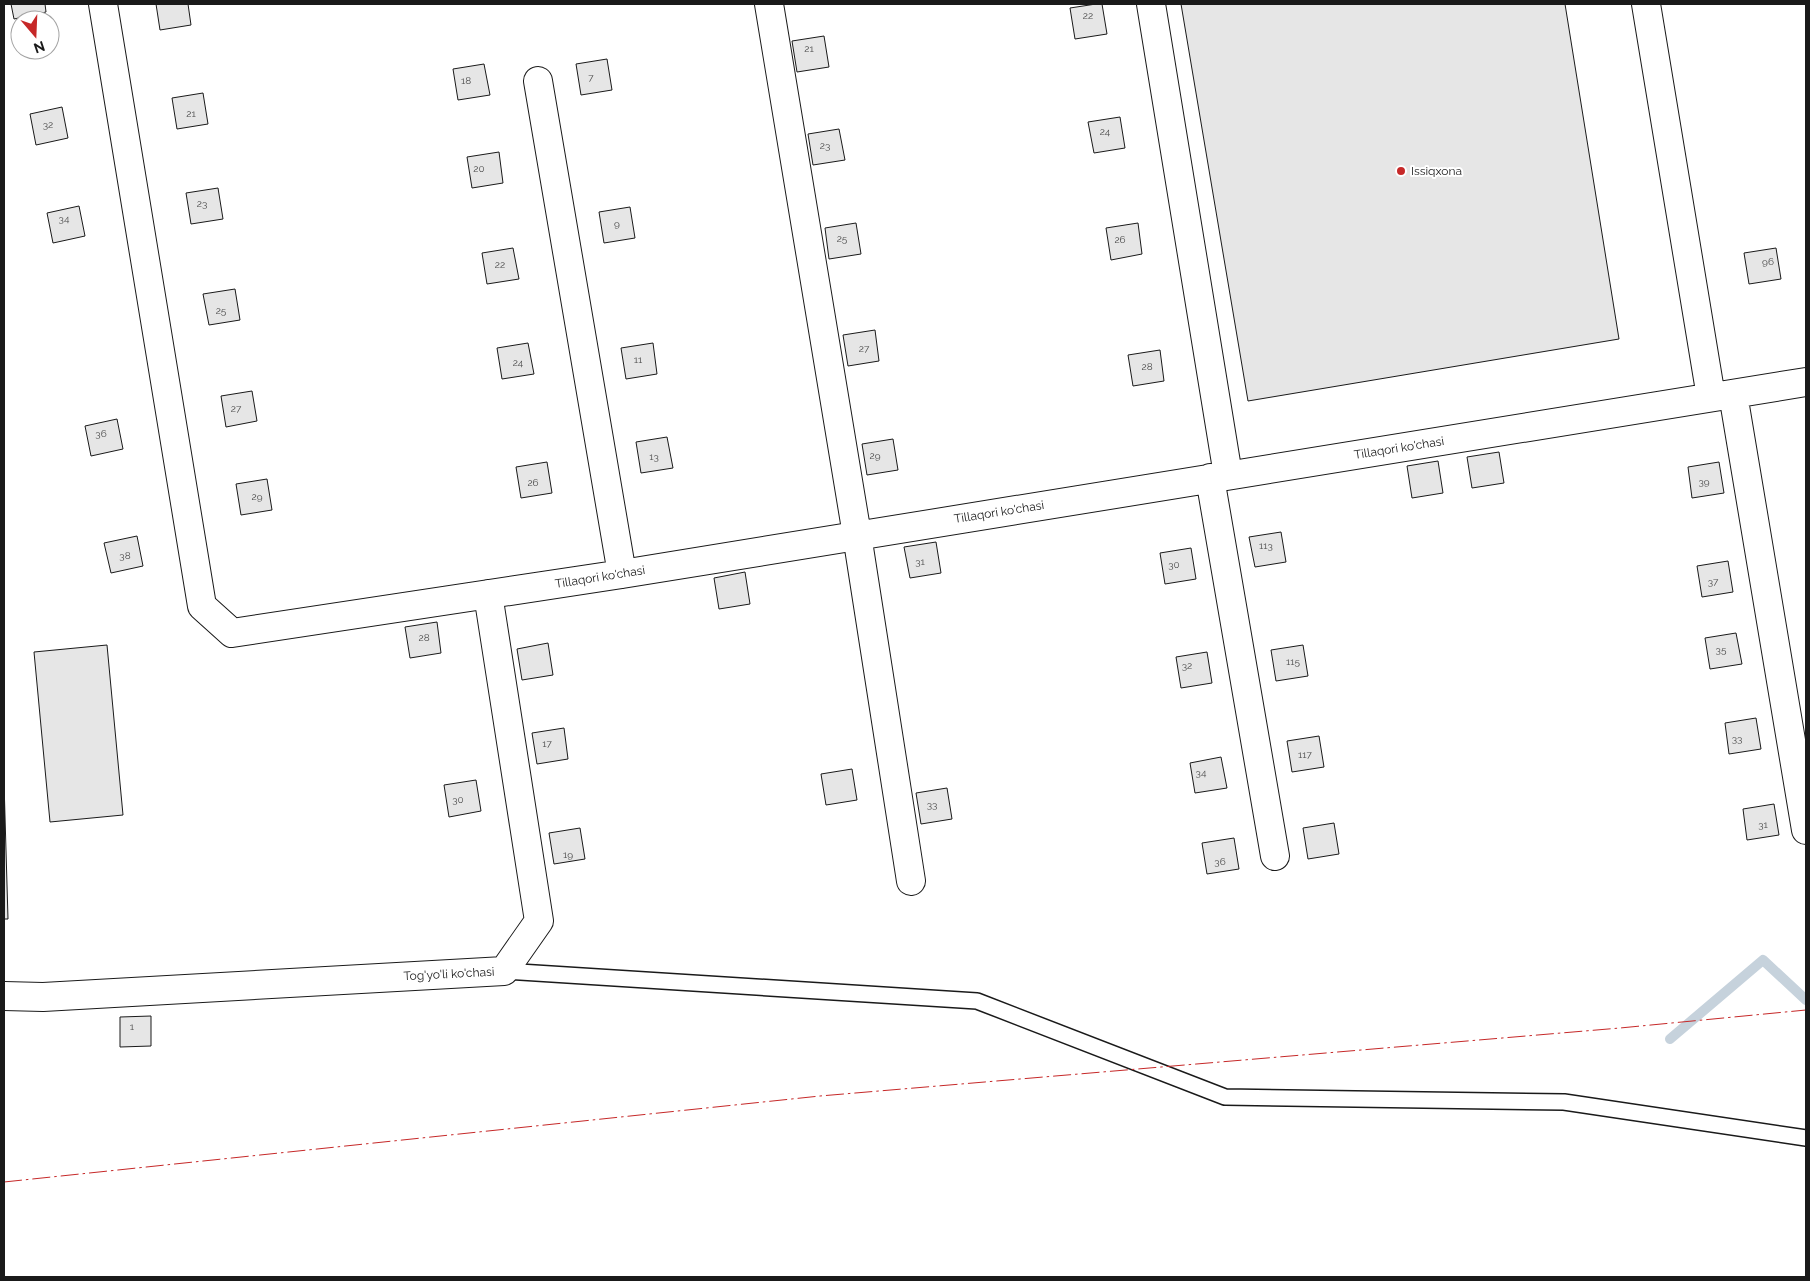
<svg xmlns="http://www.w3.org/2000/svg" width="1810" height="1281" font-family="Raleway,sans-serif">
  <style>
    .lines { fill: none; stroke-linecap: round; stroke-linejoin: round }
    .stream { stroke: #c6d2dc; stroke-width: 10 }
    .building { fill: #e6e6e6; stroke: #1a1a1a }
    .service-casing { stroke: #1a1a1a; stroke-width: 18 }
    .minor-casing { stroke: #1a1a1a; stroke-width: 30 }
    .service { stroke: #fff; stroke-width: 15 }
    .minor { stroke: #fff; stroke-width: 28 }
    .power { stroke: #c62828; stroke-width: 1; stroke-dasharray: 18 4 2.5 4; stroke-linecap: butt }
    .poi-dot { fill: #c62828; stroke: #fff; stroke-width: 2 }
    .labels { text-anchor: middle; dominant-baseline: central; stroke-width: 4; stroke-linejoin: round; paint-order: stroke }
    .number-label { font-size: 10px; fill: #4d4d4d }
    .poi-label { font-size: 12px; fill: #1a1a1a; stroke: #fff; text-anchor: start }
    .street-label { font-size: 12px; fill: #1a1a1a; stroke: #fff }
  </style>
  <rect width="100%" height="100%" fill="#fff"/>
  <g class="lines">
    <path class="stream" d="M1670,1039L1763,960L1806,1000"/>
  </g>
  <path class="building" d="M11,4H45L46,12L14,19Z
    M156,4H188L191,25L160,30Z
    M1096,4H1102L1107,34L1075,39L1070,8Z
    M1181,4H1565L1619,339L1248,401Z
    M824,36L829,67L797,72L792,41Z
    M607,59L612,90L581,95L576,64Z
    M484,64L490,95L458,100L453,69Z
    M203,93L208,124L177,129L172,98Z
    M62,107L68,138L36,145L30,114Z
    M1120,117L1125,148L1094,153L1088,122Z
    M839,129L845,160L813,165L808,134Z
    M499,152L503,183L472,188L467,157Z
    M218,188L223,219L191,224L186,193Z
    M79,206L85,236L53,243L47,213Z
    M630,207L635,238L604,243L599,212Z
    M856,223L861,254L829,259L825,228Z
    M1138,223L1142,254L1111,260L1106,228Z
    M513,248L519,279L487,284L482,253Z
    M1776,248L1781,279L1749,284L1744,253Z
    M235,289L240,320L209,325L203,294Z
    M875,330L879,361L848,366L843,335Z
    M528,343L534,374L502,379L497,348Z
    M653,343L657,374L626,379L621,348Z
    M1160,350L1164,381L1133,386L1128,355Z
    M252,391L257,421L226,427L221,396Z
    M117,419L123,449L91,456L85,426Z
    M667,437L673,468L641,473L636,442Z
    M893,439L898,470L867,475L862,444Z
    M1499,452L1504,483L1472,488L1467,457Z
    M1438,461L1443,493L1412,498L1407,466Z
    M547,462L552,493L521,498L516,467Z
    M1719,462L1724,493L1692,498L1688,467Z
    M267,479L272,510L241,515L236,484Z
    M1281,532L1286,562L1255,567L1249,537Z
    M137,536L143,566L111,573L104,543Z
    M936,542L941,573L910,578L904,547Z
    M1191,548L1196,579L1165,584L1160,553Z
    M1728,561L1733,592L1702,597L1697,566Z
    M745,572L750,604L719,609L714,578Z
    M437,622L441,653L410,658L405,627Z
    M1736,633L1742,664L1710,669L1705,638Z
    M548,643L553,675L522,680L517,649Z
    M107,645L123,815L50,822L34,652Z
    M1303,645L1308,676L1276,681L1271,650Z
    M1207,652L1212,683L1181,688L1176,657Z
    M1756,718L1761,749L1729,754L1725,723Z
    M564,728L568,759L537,764L532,733Z
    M1319,736L1324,767L1292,772L1287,741Z
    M1221,757L1227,788L1195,793L1190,763Z
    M852,769L857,800L826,805L821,774Z
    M476,780L481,811L449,817L444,785Z
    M4,782L8,919H4Z
    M947,788L952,819L921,824L916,793Z
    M1774,804L1779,835L1747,840L1743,809Z
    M1334,823L1339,854L1308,859L1303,828Z
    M580,828L585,859L554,864L549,833Z
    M1234,838L1239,869L1207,874L1202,843Z
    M151,1016V1046L120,1047V1017Z"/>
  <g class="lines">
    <g class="service-casing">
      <path id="service" d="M504,971L977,1001L1225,1097L1564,1102L1806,1138"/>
    </g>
    <g class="minor-casing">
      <path id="minor" d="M103,4L202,606L232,633L622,574L1806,382
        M769,4L857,535L911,881
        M1151,4L1228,475
        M1646,4L1711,397
        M538,81L622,574
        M1733,394L1806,830
        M1210,478L1275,856
        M4,996L43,997L504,971L539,921L488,594"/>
    </g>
    <use href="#service" class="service"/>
    <use href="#minor" class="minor"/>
    <path class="power" d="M4,1182L820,1096L1620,1028L1806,1010"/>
  </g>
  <circle class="poi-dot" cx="1401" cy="171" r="5"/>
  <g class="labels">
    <g class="number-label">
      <text x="1088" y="15">22</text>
      <text x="809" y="48">21</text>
      <text x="591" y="77">7</text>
      <text x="466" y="80">18</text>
      <text x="191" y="113">21</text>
      <text x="48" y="124">32</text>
      <text x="1105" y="131">24</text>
      <text x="825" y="145">23</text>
      <text x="479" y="168">20</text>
      <text x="202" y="203">23</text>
      <text x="64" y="218">34</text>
      <text x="617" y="223">9</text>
      <text x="842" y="238">25</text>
      <text x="1120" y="239">26</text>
      <text x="1768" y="261">96</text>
      <text x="500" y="264">22</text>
      <text x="221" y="310">25</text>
      <text x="864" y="348">27</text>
      <text x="638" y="359">11</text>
      <text x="518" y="362">24</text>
      <text x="1147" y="366">28</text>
      <text x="236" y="408">27</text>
      <text x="101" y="433">36</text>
      <text x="875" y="455">29</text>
      <text x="654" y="456">13</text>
      <text x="1704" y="481">39</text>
      <text x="533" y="482">26</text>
      <text x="257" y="496">29</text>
      <text x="1266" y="545">113</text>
      <text x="125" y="555">38</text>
      <text x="920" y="561">31</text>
      <text x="1174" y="564">30</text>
      <text x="1713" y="581">37</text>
      <text x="424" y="637">28</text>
      <text x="1721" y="649">35</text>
      <text x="1293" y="661">115</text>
      <text x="1187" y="665">32</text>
      <text x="1737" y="738">33</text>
      <text x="547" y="743">17</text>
      <text x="1305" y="754">117</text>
      <text x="1201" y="772">34</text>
      <text x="458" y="799">30</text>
      <text x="932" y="804">33</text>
      <text x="1763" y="824">31</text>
      <text x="568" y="854">19</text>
      <text x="1220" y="861">36</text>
      <text x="132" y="1026">1</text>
    </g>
    <g class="poi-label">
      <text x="1411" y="171">Issiqxona</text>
    </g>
    <g class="street-label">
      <text transform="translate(1399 448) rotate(-9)">Tillaqori ko'chasi</text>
      <text transform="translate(999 512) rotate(-9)">Tillaqori ko'chasi</text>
      <text transform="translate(600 577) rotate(-9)">Tillaqori ko'chasi</text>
      <text transform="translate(449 974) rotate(-3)">Tog'yo'li ko'chasi</text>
    </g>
  </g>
  <rect width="1810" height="1281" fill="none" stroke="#1a1a1a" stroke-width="10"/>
  <g transform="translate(35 35) rotate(161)"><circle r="24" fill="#ffffff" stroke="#a3a3a3"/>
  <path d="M0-4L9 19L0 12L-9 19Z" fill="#c62828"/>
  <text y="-8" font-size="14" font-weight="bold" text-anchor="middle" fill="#1a1a1a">N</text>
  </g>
</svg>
